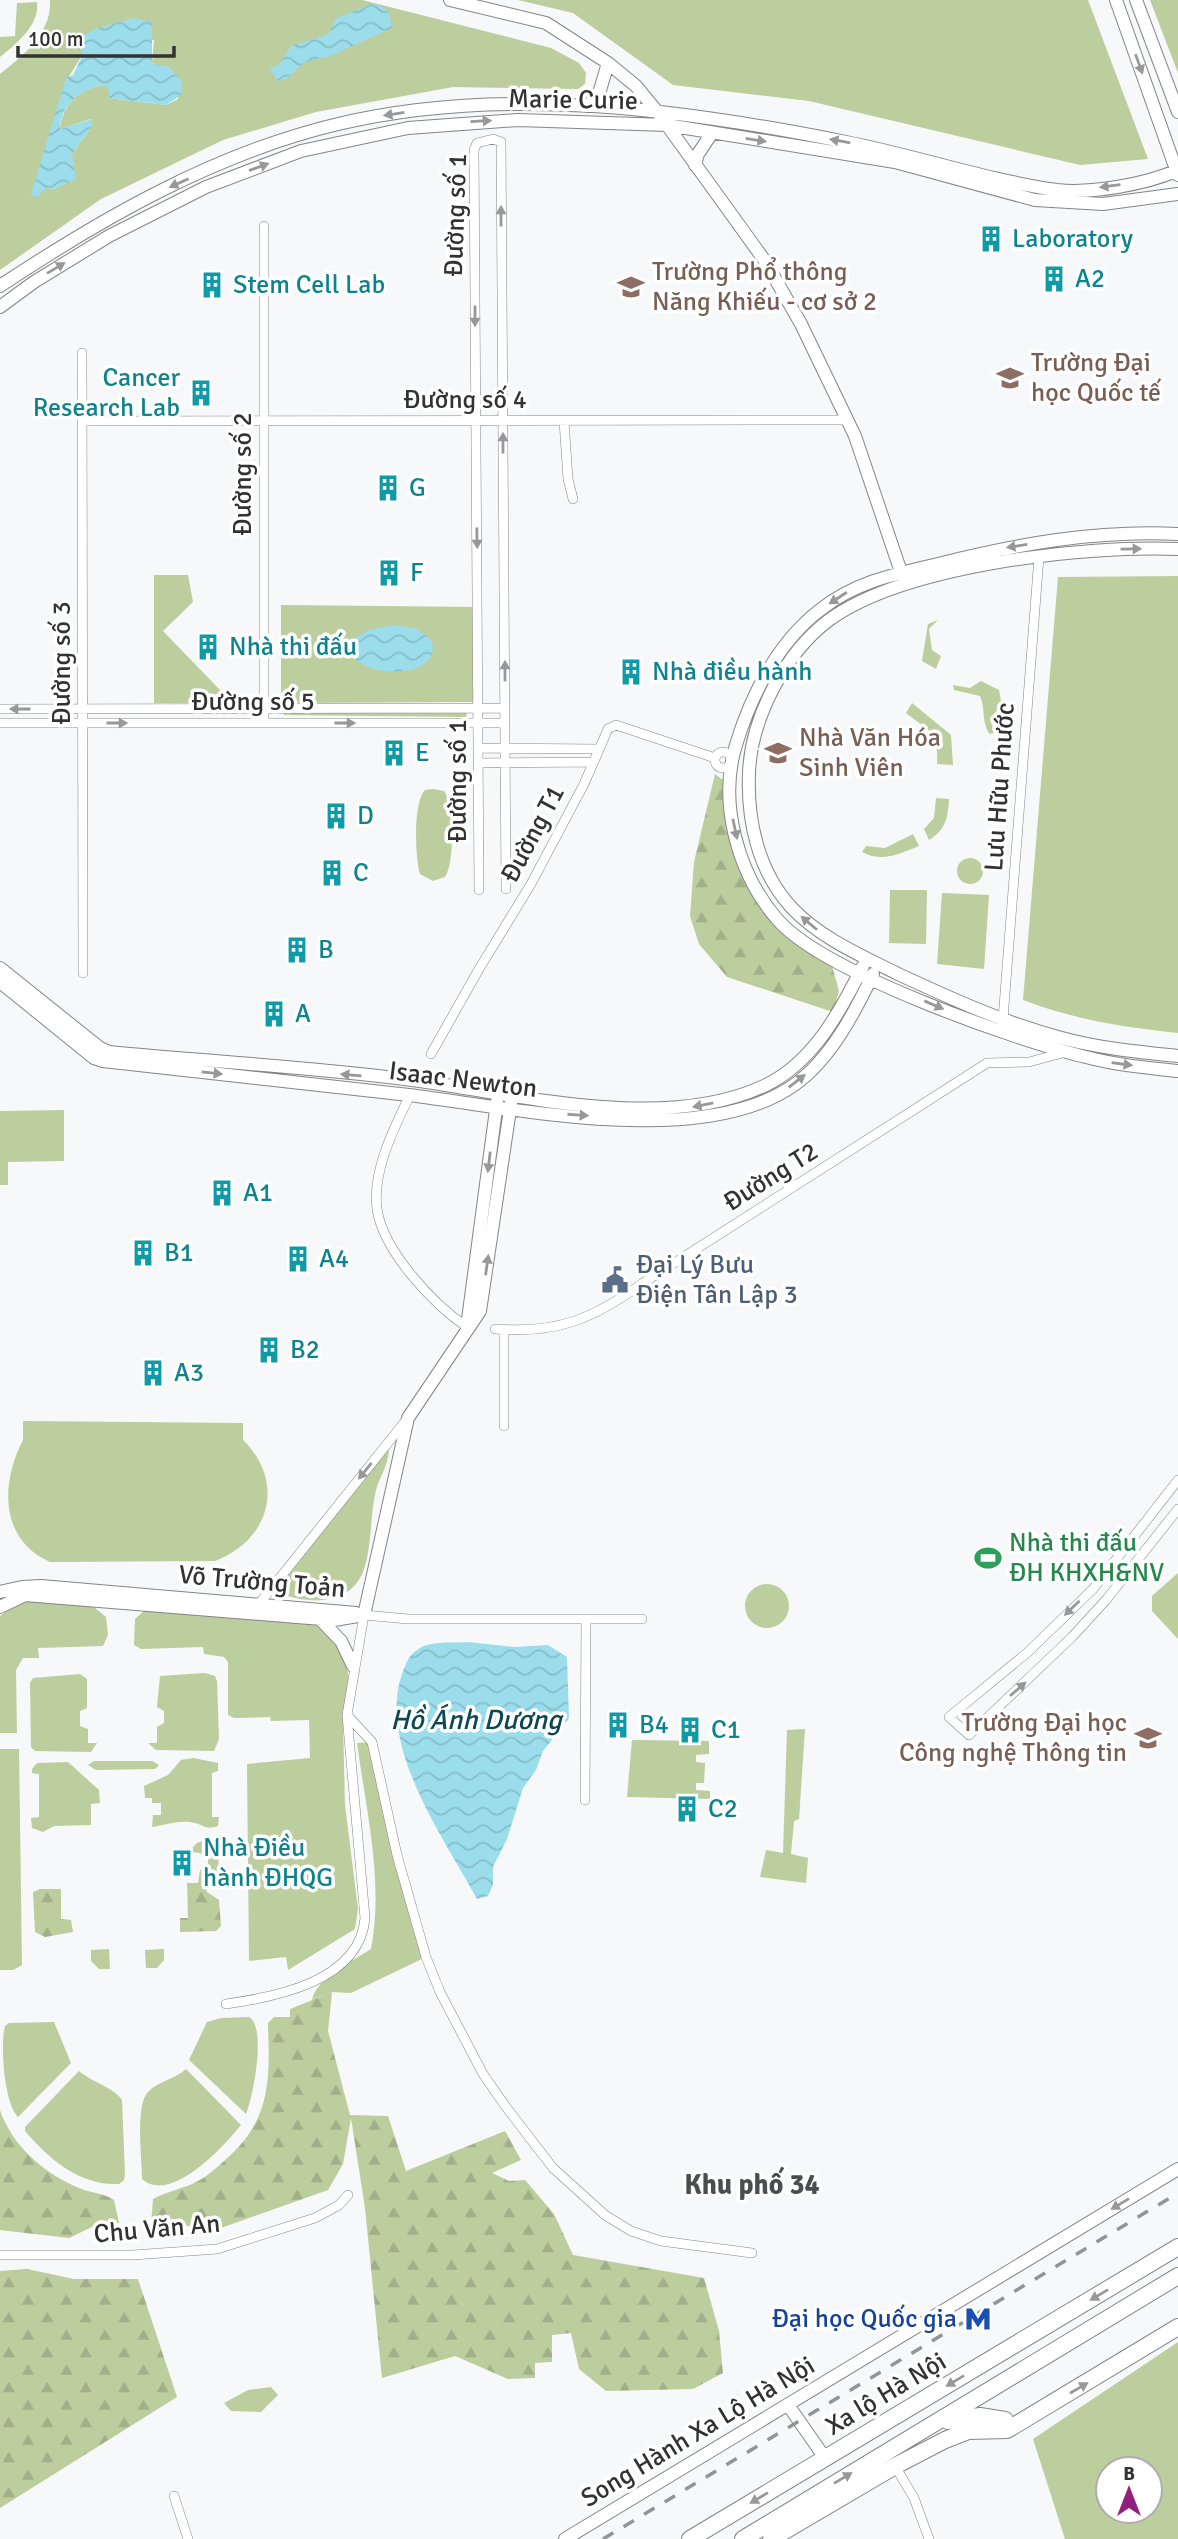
<svg xmlns="http://www.w3.org/2000/svg" width="1178" height="2539" font-family="Signika,sans-serif">
  <style>
    .green { fill: #bccd9e; fill-rule: evenodd }
    .forest { fill: url(#forest-firs) }
    .water { fill: url(#water-waves) }
    .lines { fill: none; stroke-linecap: round; stroke-linejoin: round }
    .street-casing { stroke: #848586; stroke-width: 10 }
    .secondary-casing { stroke: #848586; stroke-width: 14 }
    .highway-casing { stroke: #848586; stroke-width: 18 }
    .street { stroke: #fff; stroke-width: 9 }
    .secondary { stroke: #fff; stroke-width: 12 }
    .highway { stroke: #fff; stroke-width: 16 }
    .rail { stroke: #939494; stroke-width: 3.5; stroke-dasharray: 12 12; stroke-linecap: butt }
    .oneway { fill: #989898 }
    .labels { text-anchor: middle; dominant-baseline: central; stroke-width: 7; stroke-linejoin: round; paint-order: stroke }
    .street-label { font-size: 26px; fill: #323232; stroke: #fff }
    .culture-label { font-size: 26px; fill: #0d838f; stroke: #fff; text-anchor: start }
    .education-label { font-size: 26px; fill: #785e54; stroke: #fff; text-anchor: start }
    .service-label { font-size: 26px; fill: #4e5e75; stroke: #fff; text-anchor: start }
    .leisure-label { font-size: 26px; fill: #27864d; stroke: #fff; text-anchor: start }
    .transit-label { font-size: 26px; fill: #164399; stroke: #fff; text-anchor: end }
    .water-label { font-size: 28px; font-style: italic; fill: #0c4853; stroke: #fff }
    .neighbourhood-label { font-size: 28px; font-weight: bold; fill: #4c4d4e; stroke: #fff }
  </style>
  <defs>
    <pattern id="forest-firs" width="22" height="20" patternUnits="userSpaceOnUse" patternTransform="scale(1.75)"><rect width="22" height="20" fill="#bccd9e"/><path d="M5 1l3.5 6h-7zM16 11l3.5 6h-7z" fill="#a2b089"/></pattern>
    <pattern id="water-waves" width="16" height="10" patternUnits="userSpaceOnUse" patternTransform="scale(1.75)"><rect width="16" height="10" fill="#9bddeb"/><path d="M0 5q4-4 8 0t8 0" fill="none" stroke="#86beca"/></pattern>
  </defs>
  <rect width="100%" height="100%" fill="#f6f8f9"/>
  <path class="green" d="M50,0H362L551,48L579,63L586,73L585,84L578,89L453,87L316,112L223,140L101,199L0,270V74C24,55 52,33 50,0ZM154,40L152,63L169,67L179,81L178,99L166,105L108,98L111,93L105,85C80,88 63,103 60,129L91,119L92,126L72,154L61,185L54,189L46,188L65,83L83,54Z
    M518,0H1088L1148,159L1080,165L809,101L673,85L573,13Z
    M1150,0H1178V73Z
    M37,2C40,25 16,44 0,57V37L15,36L17,3Z
    M154,575H188L193,602L163,631L222,692L223,703H154Z
    M1178,576V1033C1122,1027 1076,1020 1023,1000L1058,577Z
    M281,605L479,607L477,702L281,703Z
    M938,620L929,629L932,650L941,656L936,669L922,661L928,624Z
    M981,681L999,690L1001,701L991,723L996,732L990,734C981,723 986,709 980,696L954,690L953,685L970,688Z
    M912,703L951,735L953,765L937,764C939,733 929,731 906,713Z
    M467,712L466,717L284,715V713Z
    M433,789L444,791C454,805 455,862 445,877L433,881L420,874C415,858 413,802 425,790Z
    M936,798L949,799C948,817 946,830 929,840L924,829L934,818Z
    M913,834L919,846C899,854 882,863 862,852L866,846L885,848Z
    M957 871a13 13 0 1 1 26 0a13 13 0 1 1-26 0Z
    M890,890H927L926,944L889,943Z
    M942,893L989,895L984,969L937,964Z
    M64,1110V1161L8,1162V1185H0V1111Z
    M23,1421L243,1423V1440C286,1482 270,1540 215,1561L50,1562C0,1540 0,1484 23,1440Z
    M389,1449C389,1464 380,1476 376,1490C370,1515 372,1542 365,1566C354,1606 310,1605 279,1593L275,1587Z
    M1178,1573V1639L1152,1611V1596Z
    M745 1606a22 22 0 1 1 44 0a22 22 0 1 1-44 0Z
    M36,1598L90,1604L106,1617L108,1635L103,1646L38,1648L39,1658H23L16,1670L17,1733H0V1616L19,1602Z
    M146,1609L312,1623L325,1628L346,1659L349,1681L343,1722L345,1805L358,1909L355,1929L288,1970L286,1957L249,1961L247,1764L310,1758L309,1720L271,1721L270,1717L234,1718L228,1715V1662L224,1657L204,1654L203,1647L141,1649L134,1645L135,1619Z
    M205,1673L215,1676L217,1681L219,1739L214,1751L156,1750L148,1743H157V1727L164,1723V1711L157,1707L160,1676Z
    M80,1674L87,1679V1708L80,1711V1726L88,1729V1743H97L91,1752L35,1751L31,1747L30,1683L33,1678Z
    M805,1729L799,1819L794,1821L791,1854L808,1858L806,1883L760,1877L766,1850L783,1853L787,1730Z
    M632,1740L709,1741V1754L696,1755V1762L705,1763L704,1783H696V1790L710,1791V1799L627,1797Z
    M372,1742L426,1957L351,1993L332,1992L312,2000C316,1978 353,1961 371,1949C384,1882 366,1810 357,1743Z
    M0,1749H19L22,1965L13,1970H0Z
    M193,1758L218,1763V1771L212,1773V1817H219L218,1826C207,1830 205,1826 195,1823C182,1819 165,1825 152,1827L153,1815H161V1803H152V1798H145L144,1786L168,1775L181,1760Z
    M94,1761H152L159,1765L155,1769L96,1770L88,1765Z
    M68,1762L99,1790L100,1803L91,1804V1825L54,1826L43,1832L32,1828L31,1818L39,1817V1774L32,1773V1769L37,1763Z
    M208,1839L219,1843L218,1879L212,1883H198L200,1870H208V1855L189,1851L197,1843Z
    M109,1949L110,1969H99L91,1961V1950Z
    M164,1949V1960L157,1968H146L145,1950Z
    M249,2017C267,2027 253,2097 246,2114L189,2060L207,2022L221,2018Z
    M54,2022L71,2063L18,2117C4,2103 0,2044 5,2026L9,2023Z
    M186,2069L241,2125C225,2145 171,2205 142,2179C142,2159 135,2105 148,2092C157,2082 175,2079 186,2069Z
    M79,2071C92,2082 116,2089 122,2100L125,2174L124,2180L119,2184C80,2186 49,2159 25,2131V2127Z
    M1178,2342V2539H1065L1033,2439ZM1108,2469H1150V2511H1108Z
    M271,2387L278,2395L261,2412L231,2411L224,2403L248,2390Z"/>
  <path class="forest" d="M715,774L728,784L754,881L781,921L832,966L839,991L833,1012L727,977L699,944L690,916L694,862Z
    M187,1883H205L207,1892L219,1900L221,1926L216,1931L180,1932V1918H188Z
    M40,1889H61V1919L71,1920L73,1932L45,1937L35,1932L33,1892Z
    M332,1992L328,2031L350,2115L388,2116L406,2171L505,2131L521,2160L492,2173L509,2181L525,2180L554,2214L573,2255L704,2278L719,2331L723,2373L693,2389L606,2391L579,2369L571,2333L552,2335V2362L535,2363V2378L508,2379L455,2356L382,2378L365,2208L351,2118L343,2164L328,2190L204,2234L180,2222L151,2224L153,2199C167,2191 184,2189 198,2181C208,2176 216,2168 224,2161C271,2121 270,2081 268,2023L274,2017H290V2009Z
    M0,2110C12,2146 45,2174 79,2188C90,2193 105,2193 114,2200L119,2223L96,2225L69,2238L0,2230Z
    M27,2269L74,2279H138L177,2397L0,2508V2271Z"/>
  <path class="water" d="M375,3L389,12L392,28L330,56L305,62L286,79L278,81L269,68L279,65L291,46L329,34L336,18Z
    M134,18L152,22V63L169,67L182,81L181,95L166,105L108,98L110,93L105,85C81,88 61,104 60,129L92,119V126L72,154L76,179L54,189L46,188L36,198L31,194L66,78L73,75L83,54L75,39L98,28Z
    M393,625L414,628L430,638C452,685 334,680 354,639L368,630Z
    M468,1642L514,1647L548,1645L567,1657L569,1718L543,1751L536,1770L523,1788L507,1839L493,1867V1885L488,1896L477,1899C444,1838 377,1746 402,1674C406,1663 409,1654 420,1648C431,1641 455,1643 468,1642Z"/>
  <g class="lines">
    <g class="street-casing">
      <path id="street" d="M264,226V723
        M82,353L83,973
        M82,421L848,420
        M564,421L568,479L573,499
        M0,709L505,708
        M0,723H505
        M478,748L599,749
        M715 760a8 8 0 1 1 16 0a8 8 0 1 1-16 0Z
        M478,763L593,762
        M479,890L474,150L477,143L493,139L501,142L506,889
        M1003,1019L1039,557
        M431,1054L479,969L531,884L584,784L608,729L616,725L715,758
        M410,1095C394,1128 372,1171 377,1209C383,1251 434,1305 467,1327
        M495,1329C557,1334 593,1319 643,1283L987,1063L1029,1062L1066,1052
        M504,1426V1330
        M1178,1480L1093,1589L1028,1652L949,1717L969,1735L1072,1637L1106,1600L1178,1509
        M259,1604L407,1419
        M347,1715L372,1742L397,1855L426,1957L440,1992L483,2074L506,2107L553,2168L605,2215L631,2231L661,2241L752,2253
        M585,1800L586,1619
        M226,2004C276,1997 360,1981 365,1918L347,1715L364,1615L408,1619H642
        M0,2255H133L217,2249L315,2218L339,2205L348,2195
        M895,2466L914,2498L929,2539
        M174,2496L188,2539"/>
    </g>
    <g class="secondary-casing">
      <path id="secondary" d="M450,0L546,23L608,63L636,86L659,114L765,261L801,324L855,436L903,578
        M1116,0L1178,175
        M1136,0L1178,112
        M587,106L598,97L608,63
        M695,165L698,154L712,133
        M0,286C104,217 216,153 338,124C503,85 682,109 846,142C917,156 986,180 1057,190C1091,194 1147,184 1178,170
        M0,307L34,282L109,236L206,187L301,151L408,128L518,120L667,125L895,162L1035,200L1103,204L1178,194
        M1178,534C1096,530 1017,544 938,564C895,574 855,582 820,610C778,642 751,695 736,745C718,803 738,874 777,919C822,972 1015,1040 1086,1057C1116,1065 1148,1068 1178,1071
        M1178,549C1085,545 905,565 829,620C785,653 751,718 749,773C747,820 758,871 791,907C820,938 860,955 898,974C950,998 1002,1022 1058,1037C1097,1048 1138,1052 1178,1056
        M0,968L100,1048L109,1052C212,1062 317,1067 420,1081C524,1096 665,1132 764,1086C813,1063 840,1012 863,966
        M0,982L94,1058L103,1061C205,1073 307,1083 409,1095C515,1108 702,1150 794,1085C830,1060 855,1012 873,974
        M467,1327L497,1102
        M0,1592L22,1587L41,1586L356,1613
        M0,1607L25,1595L334,1620L364,1615
        M364,1615L408,1418L480,1311L511,1103
        M320,1619L341,1641L353,1666
        M788,2405L825,2458
        M565,2539L1178,2169"/>
    </g>
    <g class="highway-casing">
      <path id="highway" d="M948,2421L980,2416L1005,2420
        M690,2539L1178,2247
        M743,2539L1178,2276
        M771,2539L895,2466L945,2440L968,2431L1007,2430L1178,2327"/>
    </g>
    <use href="#street" class="street"/>
    <use href="#secondary" class="secondary"/>
    <use href="#highway" class="highway"/>
    <path class="rail" d="M603,2539L1178,2193"/>
  </g>
  <defs><path id="oneway-solid" d="M-6-.8H1V-3.2L6.5 0L1 3.2V.8H-6Z" transform="scale(1.75)"/></defs>
  <g class="oneway">
    <use href="#oneway-solid" transform="translate(1139 64) rotate(70)"/>
    <use href="#oneway-solid" transform="translate(394 114) rotate(171)"/>
    <use href="#oneway-solid" transform="translate(481 121) rotate(-3)"/>
    <use href="#oneway-solid" transform="translate(756 140) rotate(9)"/>
    <use href="#oneway-solid" transform="translate(840 141) rotate(-170)"/>
    <use href="#oneway-solid" transform="translate(259 167) rotate(-20)"/>
    <use href="#oneway-solid" transform="translate(179 183) rotate(156)"/>
    <use href="#oneway-solid" transform="translate(1110 186) rotate(173)"/>
    <use href="#oneway-solid" transform="translate(501 216) rotate(-90)"/>
    <use href="#oneway-solid" transform="translate(56 268) rotate(-31)"/>
    <use href="#oneway-solid" transform="translate(475 316) rotate(90)"/>
    <use href="#oneway-solid" transform="translate(503 443) rotate(-90)"/>
    <use href="#oneway-solid" transform="translate(477 538) rotate(89)"/>
    <use href="#oneway-solid" transform="translate(1017 546) rotate(171)"/>
    <use href="#oneway-solid" transform="translate(1131 549) rotate(-1)"/>
    <use href="#oneway-solid" transform="translate(838 598) rotate(147)"/>
    <use href="#oneway-solid" transform="translate(505 671) rotate(-90)"/>
    <use href="#oneway-solid" transform="translate(20 709) rotate(180)"/>
    <use href="#oneway-solid" transform="translate(117 723)"/>
    <use href="#oneway-solid" transform="translate(345 723)"/>
    <use href="#oneway-solid" transform="translate(735 829) rotate(78)"/>
    <use href="#oneway-solid" transform="translate(809 923) rotate(-140)"/>
    <use href="#oneway-solid" transform="translate(934 1005) rotate(23)"/>
    <use href="#oneway-solid" transform="translate(1122 1064) rotate(8)"/>
    <use href="#oneway-solid" transform="translate(212 1073) rotate(6)"/>
    <use href="#oneway-solid" transform="translate(351 1075) rotate(-175)"/>
    <use href="#oneway-solid" transform="translate(797 1081) rotate(-38)"/>
    <use href="#oneway-solid" transform="translate(703 1105) rotate(169)"/>
    <use href="#oneway-solid" transform="translate(578 1115) rotate(4)"/>
    <use href="#oneway-solid" transform="translate(489 1162) rotate(97)"/>
    <use href="#oneway-solid" transform="translate(487 1265) rotate(-82)"/>
    <use href="#oneway-solid" transform="translate(365 1471) rotate(129)"/>
    <use href="#oneway-solid" transform="translate(1072 1608) rotate(136)"/>
    <use href="#oneway-solid" transform="translate(1018 1689) rotate(-41)"/>
    <use href="#oneway-solid" transform="translate(1120 2204) rotate(149)"/>
    <use href="#oneway-solid" transform="translate(1099 2295) rotate(149)"/>
    <use href="#oneway-solid" transform="translate(955 2381) rotate(149)"/>
    <use href="#oneway-solid" transform="translate(1079 2388) rotate(-30)"/>
    <use href="#oneway-solid" transform="translate(843 2478) rotate(-31)"/>
    <use href="#oneway-solid" transform="translate(759 2498) rotate(149)"/>
  </g>
  <defs>
    <g id="building-bare" transform="scale(2.1)"><path d="M-4-6H4V6H1V3H-1V6H-4ZM-2.5-4.3h1.7v1.8h-1.7ZM.8-4.3h1.7v1.8H.8ZM-2.5-1h1.7V.8h-1.7ZM.8-1h1.7V.8H.8Z" fill="#0f9aa8" stroke="#fff" stroke-width="2.5" paint-order="stroke"/></g>
    <g id="school-bare" transform="scale(2.1)"><path d="M0-5L7-2L0 1L-7-2ZM-4 1L0 2.5L4 1V4Q0 6-4 4Z" fill="#8d6e63" stroke="#fff" stroke-width="2.5" paint-order="stroke"/></g>
    <g id="university-bare" transform="scale(2.1)"><path d="M0-5L7-2L0 1L-7-2ZM-4 1L0 2.5L4 1V4Q0 6-4 4Z" fill="#8d6e63" stroke="#fff" stroke-width="2.5" paint-order="stroke"/></g>
    <g id="civic-bare" transform="scale(2.1)"><path d="M-.6-6.5H3V-4.5H.6V-3L4-1V1h2V6H-6V1h2V-1L-.6-3ZM-1.2 2.5V6h2.4V2.5Z" fill="#5c6f8a" stroke="#fff" stroke-width="2.5" paint-order="stroke"/></g>
    <g id="stadium-bare" transform="scale(2.1)"><path d="M0-5a6.5 5 0 1 0 0 10a6.5 5 0 1 0 0-10ZM-3.5-1.8h7v3.6h-7Z" fill="#2e9e5b" stroke="#fff" stroke-width="2.5" paint-order="stroke"/></g>
    <g id="metro-bare" transform="scale(2.1)"><path d="M-5.5 5V-5H-3L0 0L3-5H5.5V5H3V-.5L0 4L-3-.5V5Z" fill="#1a4fb4" stroke="#fff" stroke-width="2.5" paint-order="stroke"/></g>
  </defs>
  <g fill-rule="evenodd">
    <use href="#building-bare" x="991" y="239"/>
    <use href="#building-bare" x="1054" y="279"/>
    <use href="#building-bare" x="212" y="285"/>
    <use href="#school-bare" x="631" y="287"/>
    <use href="#university-bare" x="1010" y="378"/>
    <use href="#building-bare" x="201" y="393"/>
    <use href="#building-bare" x="388" y="488"/>
    <use href="#building-bare" x="389" y="573"/>
    <use href="#building-bare" x="208" y="647"/>
    <use href="#building-bare" x="631" y="672"/>
    <use href="#building-bare" x="394" y="753"/>
    <use href="#university-bare" x="778" y="753"/>
    <use href="#building-bare" x="336" y="816"/>
    <use href="#building-bare" x="332" y="873"/>
    <use href="#building-bare" x="297" y="950"/>
    <use href="#building-bare" x="274" y="1014"/>
    <use href="#building-bare" x="222" y="1193"/>
    <use href="#building-bare" x="143" y="1253"/>
    <use href="#building-bare" x="298" y="1259"/>
    <use href="#civic-bare" x="615" y="1280"/>
    <use href="#building-bare" x="269" y="1350"/>
    <use href="#building-bare" x="153" y="1373"/>
    <use href="#stadium-bare" x="988" y="1558"/>
    <use href="#building-bare" x="618" y="1725"/>
    <use href="#building-bare" x="690" y="1730"/>
    <use href="#university-bare" x="1148" y="1738"/>
    <use href="#building-bare" x="687" y="1809"/>
    <use href="#building-bare" x="182" y="1863"/>
    <use href="#metro-bare" x="978" y="2319"/>
  </g>
  <g class="labels">
    <g class="street-label">
      <text transform="translate(573 100) rotate(1)">Marie Curie</text>
      <text transform="translate(456 215) rotate(-88)">Đường số 1</text>
      <text x="465" y="400">Đường số 4</text>
      <text transform="translate(243 474) rotate(-90)">Đường số 2</text>
      <text transform="translate(62 663) rotate(-90)">Đường số 3</text>
      <text x="253" y="702">Đường số 5</text>
      <text transform="translate(458 781) rotate(-90)">Đường số 1</text>
      <text transform="translate(1000 787) rotate(-86)">Lưu Hữu Phước</text>
      <text transform="translate(533 834) rotate(-62)">Đường T1</text>
      <text transform="translate(463 1080) rotate(7)">Isaac Newton</text>
      <text transform="translate(771 1177) rotate(-32)">Đường T2</text>
      <text transform="translate(262 1582) rotate(5)">Võ Trường Toản</text>
      <text transform="translate(157 2229) rotate(-5)">Chu Văn An</text>
      <text transform="translate(886 2394) rotate(-31)">Xa lộ Hà Nội</text>
      <text transform="translate(698 2432) rotate(-31)">Song Hành Xa Lộ Hà Nội</text>
    </g>
    <g class="culture-label">
      <text x="1012" y="239">Laboratory</text>
      <text x="1075" y="279">A2</text>
      <text x="233" y="285">Stem Cell Lab</text>
      <text x="180" y="378" text-anchor="end">Cancer<tspan x="180" dy="30">Research Lab</tspan></text>
      <text x="409" y="488">G</text>
      <text x="410" y="573">F</text>
      <text x="229" y="647">Nhà thi đấu</text>
      <text x="652" y="672">Nhà điều hành</text>
      <text x="415" y="753">E</text>
      <text x="357" y="816">D</text>
      <text x="353" y="873">C</text>
      <text x="318" y="950">B</text>
      <text x="295" y="1014">A</text>
      <text x="243" y="1193">A1</text>
      <text x="164" y="1253">B1</text>
      <text x="319" y="1259">A4</text>
      <text x="290" y="1350">B2</text>
      <text x="174" y="1373">A3</text>
      <text x="639" y="1725">B4</text>
      <text x="711" y="1730">C1</text>
      <text x="708" y="1809">C2</text>
      <text x="203" y="1848">Nhà Điều<tspan x="203" dy="30">hành ĐHQG</tspan></text>
    </g>
    <g class="education-label">
      <text x="652" y="272">Trường Phổ thông<tspan x="652" dy="30">Năng Khiếu - cơ sở 2</tspan></text>
      <text x="1031" y="363">Trường Đại<tspan x="1031" dy="30">học Quốc tế</tspan></text>
      <text x="799" y="738">Nhà Văn Hóa<tspan x="799" dy="30">Sinh Viên</tspan></text>
      <text x="1127" y="1723" text-anchor="end">Trường Đại học<tspan x="1127" dy="30">Công nghệ Thông tin</tspan></text>
    </g>
    <g class="service-label">
      <text x="636" y="1265">Đại Lý Bưu<tspan x="636" dy="30">Điện Tân Lập 3</tspan></text>
    </g>
    <g class="leisure-label">
      <text x="1009" y="1543">Nhà thi đấu<tspan x="1009" dy="30">ĐH KHXH&amp;NV</tspan></text>
    </g>
    <g class="transit-label">
      <text x="957" y="2319">Đại học Quốc gia</text>
    </g>
    <g class="water-label">
      <text x="476" y="1720">Hồ Ánh Dương</text>
    </g>
    <g class="neighbourhood-label">
      <text x="752" y="2185">Khu phố 34</text>
    </g>
  </g>
  <g transform="translate(1129 2490)"><circle r="33" fill="#ffffff" stroke="#adadad" stroke-width="2"/>
  <path d="M0-5L12 26L0 18L-12 26Z" fill="#921f7e"/>
  <text y="-10" font-size="19" font-weight="bold" text-anchor="middle" fill="#323232">B</text>
  </g>
  <path d="M18 46v10h156v-10" fill="none" stroke="#323232" stroke-width="3.5"/>
  <text x="28" y="46" font-size="21" fill="#323232" stroke="#ffffff" stroke-width="5" paint-order="stroke">100 m</text>
</svg>
